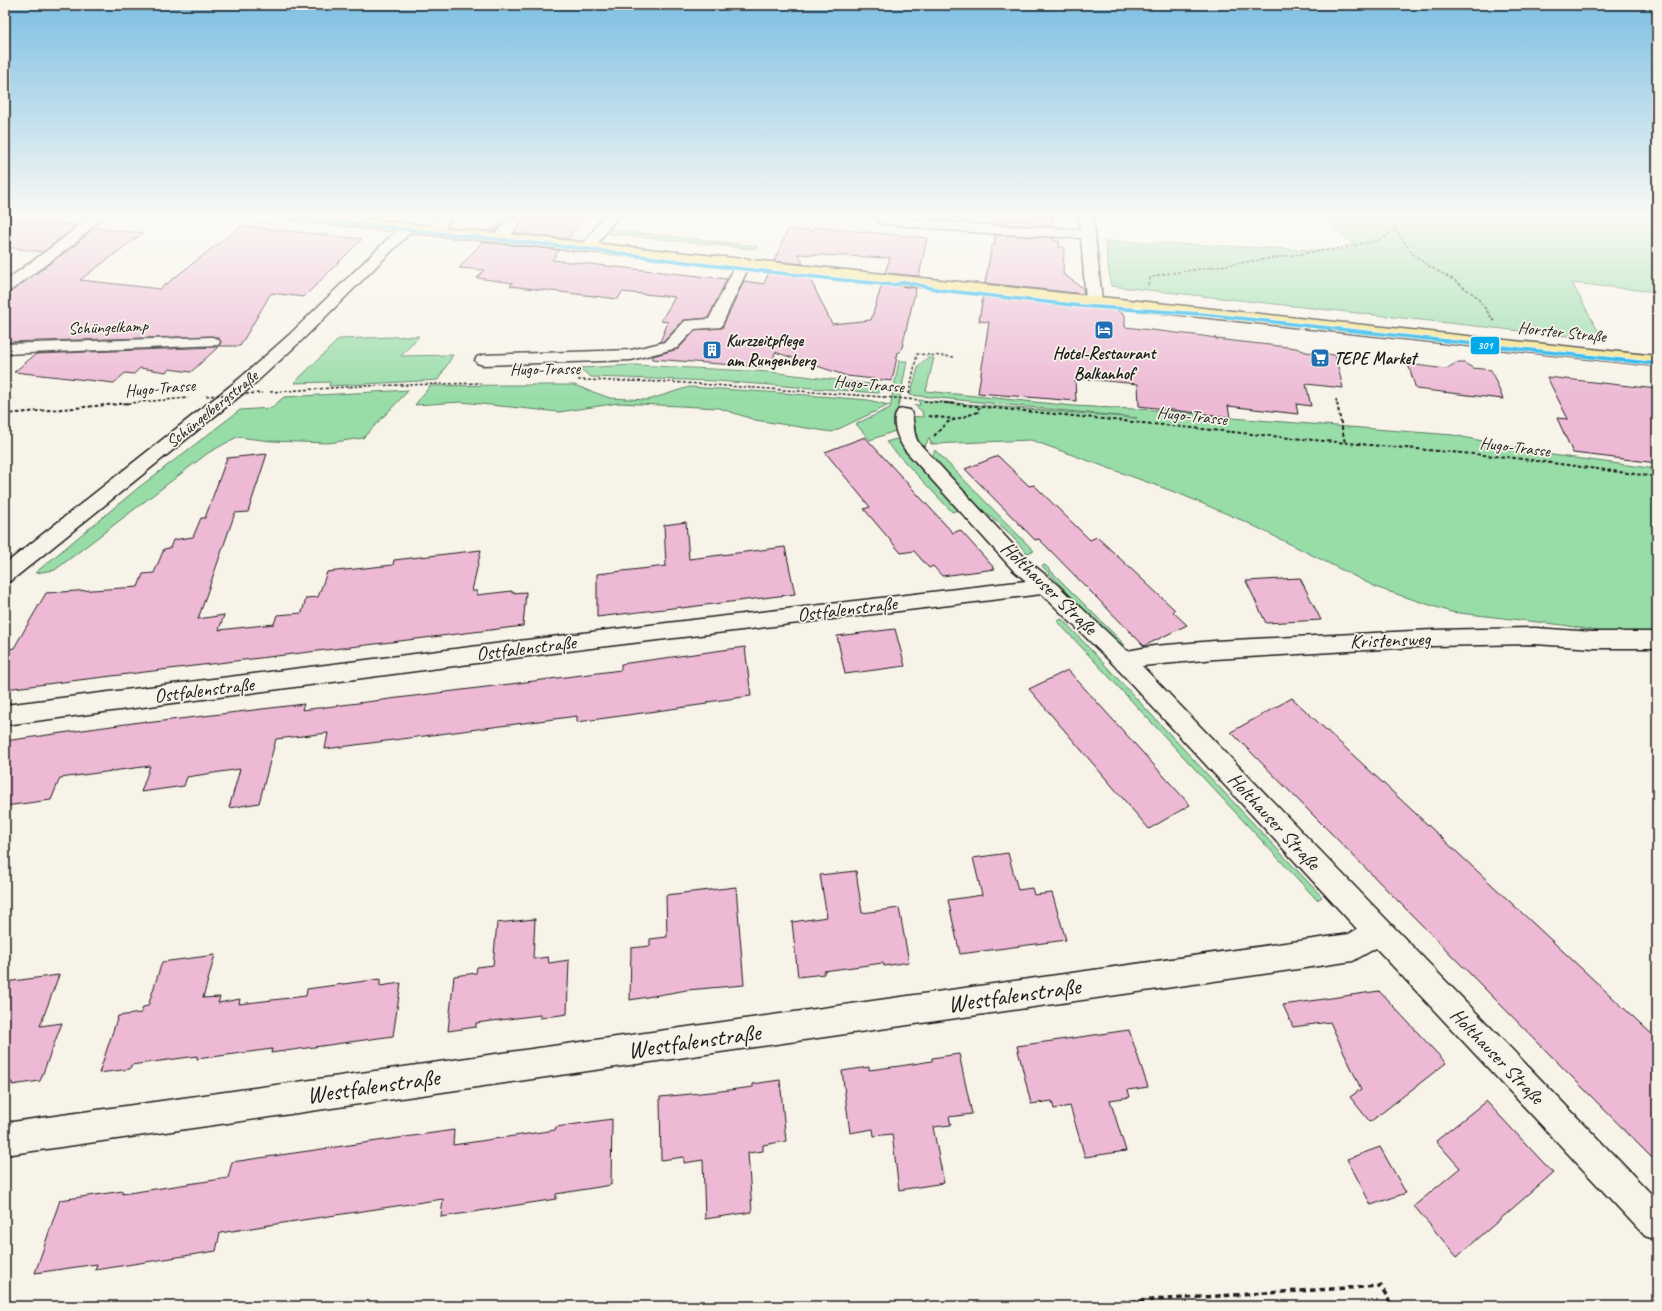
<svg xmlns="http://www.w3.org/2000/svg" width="1662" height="1311" font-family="Caveat,sans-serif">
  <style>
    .green { fill: #98dca8; stroke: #5a7c62 }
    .building { fill: #edb9d5; stroke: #1c1c1c }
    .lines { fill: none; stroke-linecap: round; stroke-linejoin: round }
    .minor-tunnel { stroke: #d6d3c9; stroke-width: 16; stroke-dasharray: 16 8; stroke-linecap: butt }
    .minor-casing { stroke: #1c1c1c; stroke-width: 3 }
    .major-casing { stroke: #1c1c1c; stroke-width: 3 }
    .path-far2 { stroke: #1c1c1c; stroke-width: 1.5; stroke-dasharray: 3 2; stroke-linecap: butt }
    .path-far1 { stroke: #1c1c1c; stroke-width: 2; stroke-dasharray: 3.5 2.5; stroke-linecap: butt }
    .path { stroke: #1c1c1c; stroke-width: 3.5; stroke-dasharray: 5.5 4; stroke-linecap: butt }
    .minor { fill: #f7f3e8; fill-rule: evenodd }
    .major { fill: #f6e281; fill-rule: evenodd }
    .path-bridge { stroke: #1c1c1c; stroke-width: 1.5; stroke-dasharray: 3 2; stroke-linecap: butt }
    .tram-1-casing { stroke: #f7f3e8; stroke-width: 5.5 }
    .tram-1 { stroke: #01aaeb; stroke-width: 3.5 }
    .labels { text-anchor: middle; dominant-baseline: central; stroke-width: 3.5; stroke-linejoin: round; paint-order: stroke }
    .far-street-label { font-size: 17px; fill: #1c1c1c; stroke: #f7f3e8 }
    .far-poi-label { font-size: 17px; font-weight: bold; fill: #1c1c1c; stroke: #f7f3e8; text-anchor: start }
    .street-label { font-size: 20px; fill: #1c1c1c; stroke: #f7f3e8 }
    .near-street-label { font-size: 24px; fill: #1c1c1c; stroke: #f7f3e8 }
    .line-badge { stroke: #f7f3e8; stroke-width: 1.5 }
    .badge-label { font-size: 11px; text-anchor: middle; font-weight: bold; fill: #fff }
  </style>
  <rect width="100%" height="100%" fill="#f7f3e8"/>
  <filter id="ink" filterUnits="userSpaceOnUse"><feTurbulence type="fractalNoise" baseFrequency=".025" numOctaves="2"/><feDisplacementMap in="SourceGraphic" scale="8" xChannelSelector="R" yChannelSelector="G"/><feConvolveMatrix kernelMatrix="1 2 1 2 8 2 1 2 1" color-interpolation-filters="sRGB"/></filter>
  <g filter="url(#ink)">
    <path class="green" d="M615,216H621L611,230L757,246L755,249L603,233Z
      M1322,216H1657V292L1572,283L1603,340L1111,286L1105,241L1335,251L1356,247Z
      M419,336L401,356L453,355L438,380L329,386L330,382L294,383L339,339Z
      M927,358H934L926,391L1074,406L1173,411L1232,418L1453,435L1552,455L1657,469V642L1563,625L1451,612L1378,588L1246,522L1180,494L1031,440L931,444L929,438L922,453L908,423L909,416L923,417L922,411L914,405H920L919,400L1137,418L910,395L919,365Z
      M899,361H907L896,418L898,430L870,440L856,424L890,408Z
      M634,365L770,372L879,385V393L716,381L591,377L579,368Z
      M509,385H574L610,398L648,400L689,387L782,393L868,400L889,405L832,432L755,420L719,408L619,403L559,412L461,402L415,405L430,386Z
      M409,390L363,438L328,443L271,441L237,437L208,453L55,570L35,573L138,488L240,410L271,408L284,397Z
      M896,439L961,509L952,512L886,442Z
      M935,450L1034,551L1027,553L1006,530L976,504L934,460L933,455Z
      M1045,565L1125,645L1114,641L1042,566Z
      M1062,619L1322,897L1317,900L1057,621Z"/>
    <path class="building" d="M505,216H585L568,239L514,233L522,223L519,219L513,218L506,221L495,231H492Z
      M1029,216H1052L1053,226L994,224V219L1029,221Z
      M5,217L72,225L76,226L43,252L5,247Z
      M241,226L362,239L304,297L271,293L240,346H219L221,341L218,338L212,336L5,342V295L75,245L94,228L143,233L80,280L160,289Z
      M814,227L927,238L919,276L885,273L890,258L798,254L803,264L774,261L788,229L814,231Z
      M995,235L1054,238V241H1059V247H1064L1063,274L1083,288L1084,294L985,283L992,245H995Z
      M482,242L559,250L552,260L727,279L708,318L684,320L664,341L660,342L668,322L661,321L675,297L622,292L618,299L510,286L513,283L477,278L484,270L459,268Z
      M769,272L809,277L832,324L871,320L882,284L916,288L902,347L900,352H898L892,381L847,376L775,352L772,366L763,365L762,367L652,359L653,356L678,349L696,330L722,328L744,281L764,284Z
      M983,295L1116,310L1125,315V327L1203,336L1216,338V339L1296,348L1306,352L1335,355L1343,388L1306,384L1311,406L1296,404L1298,414L1228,406L1230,417L1139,406L1138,384L1075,378L1076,401L978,393L989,322L979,321Z
      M218,347L191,372L169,369L166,372L140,368L134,374L125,373L114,383L14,372L36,354Z
      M1456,363H1464L1473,368L1491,370L1503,399L1416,389L1408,364L1446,369Z
      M1547,377L1657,389V463L1573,453L1557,418L1568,419Z
      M865,437L953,533L960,530L995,569L942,576L933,566L929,568L914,551L901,553L864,509L870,507L825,452Z
      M267,454L248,512L235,513L198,619L224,615L219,630L274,624L277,615L302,613L306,598L318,597L327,572L393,565L394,560L481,550L472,591H477V595L512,591V593L526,592L523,626L5,689V650L14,648L46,593L138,587L143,574L154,573L164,549L170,548L173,540L193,537L201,518H205L227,458Z
      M998,456L1029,486L1034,485L1090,540L1097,537L1175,610L1173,612L1187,625L1144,646L1039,539L1035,540L965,469Z
      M686,522L689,559L785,547L795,594L681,608V607L597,617V574L666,566L664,525Z
      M1300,578L1321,620L1266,623L1246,581Z
      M895,629L905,666L845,674L837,636Z
      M745,647L751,696L707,702V704L577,722V716L325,749L328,733L276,739L259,803L229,808L240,769L187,777L184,786L141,792L150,766L60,778L51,800L5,806V741L147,721L146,723L304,704L302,710L558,678L621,670V664Z
      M1068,670L1096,701L1190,805L1149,829L1029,689Z
      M1292,698L1657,1039V1163L1231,732Z
      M1008,853L1018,890L1032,888L1034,895L1052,893L1066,940L960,954L948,900L982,895L973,858Z
      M856,871L862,913L899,908L909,962L884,966L883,963L824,971V974L798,977L792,922L827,917L820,875Z
      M736,887L744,985L687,990L630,1000L631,948L650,946V939L667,937L666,895Z
      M535,919L533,959L548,957L549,963L569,960L567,1014L540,1018V1015L476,1023V1027L448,1031L454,976L476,973L477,967L493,965L497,923Z
      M215,955L203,998L220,997L218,1003L240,999L239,1004L306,996L307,989L380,979V986L401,983L393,1036L271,1053L272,1049L197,1059V1056L131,1065L130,1069L99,1073L118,1016L141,1013L143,1007L148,1006L162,962Z
      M59,975L40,1026L62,1023L40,1081L12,1085V1082L5,1083V982Z
      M1379,991L1446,1063L1370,1122L1350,1097L1361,1089L1330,1022L1293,1027L1283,1005Z
      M1129,1030L1148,1087L1128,1090L1130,1097L1110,1100L1126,1151L1085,1157L1070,1106L1054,1109L1052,1101L1031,1104L1017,1046Z
      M959,1054L972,1114L949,1117L951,1125L933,1127L944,1183L899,1190L892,1134L874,1136L873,1129L850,1133L842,1071L869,1067V1070L900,1066L932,1061V1058Z
      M780,1080L786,1141L763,1145V1151L748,1153L752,1212L705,1219L703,1160L684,1163V1157L661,1160L660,1097L721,1091L753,1087V1084Z
      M1486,1101L1553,1173L1457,1257L1414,1206L1460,1168L1436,1141Z
      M612,1119L611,1185L556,1194V1199L441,1217L443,1199L276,1224L220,1233L216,1251L95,1270L97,1264L35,1273L60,1200L123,1191L122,1194L228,1178L232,1162L454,1130L453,1145L555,1130L556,1127Z
      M1380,1147L1406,1193L1371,1205L1347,1159Z"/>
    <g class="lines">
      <path class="minor-tunnel" d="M513,223L520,216"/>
      <g class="minor-casing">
        <path id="minor" d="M89,216H104L74,244L10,291L5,293V281L64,238Z
          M439,216H454C447,225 438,237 427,234L425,231Z
          M603,216H617L593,251L588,252L583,251L581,248Z
          M875,216L983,225L1080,229L1079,216H1093L1102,301L1099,304L1094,306L1089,304L1086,301L1081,238L983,233L885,224L880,223Z
          M513,219L518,220L520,223C514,232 505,244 494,241L492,238C497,231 505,221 513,219Z
          M407,224L412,225L414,228L412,231L301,341L251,387L12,580L5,583V564L239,379L289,335L402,225Z
          M744,258L749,259L751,262L721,327L695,329L677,348L631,360L483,365L477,363L475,360L477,357L483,355L631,350L665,342L685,321L709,319L737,262L739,259Z
          M212,337L218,339L220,342L218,345L5,354V344Z
          M904,409L910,410C915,417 912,432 918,442L1027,560L1053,581L1127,651L1154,646L1215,641L1433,630L1535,628L1593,632H1657V648H1593L1535,644L1433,646L1215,659L1142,666L1657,1200V1240L1645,1236L1376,948L1353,961L5,1155V1123L1349,934L1357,929L1115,666L1042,594L599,647L5,725V705L599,631L1026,581L1013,570L905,450C898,439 890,422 898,410Z"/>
      </g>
      <g class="major-casing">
        <path id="major" d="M287,216H337L1657,356V366L294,220L289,219Z"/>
      </g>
      <path class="path-far2" d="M194,216L275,224
        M1395,229L1413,254L1427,265L1454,280L1477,297L1494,321
        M1148,285L1150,278L1159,275L1334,249L1375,241L1386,237L1395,229L1394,216
        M578,380L670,382L884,397
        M270,392L361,386L481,383
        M909,394L917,354L954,357
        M1336,399L1337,404
        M924,401L955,404
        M118,404L188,398"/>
      <path class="path-far1" d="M945,403L1291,438L1507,457L1657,477
        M1337,403L1345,443
        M5,414L130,403
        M929,416L954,419
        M934,436L948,422L978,412L979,407"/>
      <path class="path" d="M1054,1306L1381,1286L1392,1306"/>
      <use href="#minor" class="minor"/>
      <use href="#major" class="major"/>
      <path class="path-bridge" d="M206,396L262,393
        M884,397L919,400"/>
      <g class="tram-1-casing">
        <path id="tram-1" d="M280,216L587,249L707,265L852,281L894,285L905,282L940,290L1081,306L1201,314L1657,364"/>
      </g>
      <use href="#tram-1" class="tram-1"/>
    </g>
  </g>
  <linearGradient id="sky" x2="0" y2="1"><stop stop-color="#7ebfe3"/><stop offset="0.54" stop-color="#fbfaf5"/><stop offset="1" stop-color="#fbfaf5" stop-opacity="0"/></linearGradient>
  <rect width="1662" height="400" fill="url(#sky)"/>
  <defs>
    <g id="hotel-square" transform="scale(1)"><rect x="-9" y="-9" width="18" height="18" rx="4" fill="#1f6fb2" stroke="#f7f3e8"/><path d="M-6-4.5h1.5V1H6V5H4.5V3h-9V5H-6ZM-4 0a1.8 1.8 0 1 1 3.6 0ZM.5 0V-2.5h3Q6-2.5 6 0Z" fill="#fff"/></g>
    <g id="building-square" transform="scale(1)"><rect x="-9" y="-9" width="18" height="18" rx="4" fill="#1f6fb2" stroke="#f7f3e8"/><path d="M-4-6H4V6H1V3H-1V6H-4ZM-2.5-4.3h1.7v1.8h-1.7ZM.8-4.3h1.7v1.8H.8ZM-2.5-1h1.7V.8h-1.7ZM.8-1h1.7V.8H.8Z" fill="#fff"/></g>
    <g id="supermarket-square" transform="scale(1)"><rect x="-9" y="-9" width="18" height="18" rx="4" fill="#1f6fb2" stroke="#f7f3e8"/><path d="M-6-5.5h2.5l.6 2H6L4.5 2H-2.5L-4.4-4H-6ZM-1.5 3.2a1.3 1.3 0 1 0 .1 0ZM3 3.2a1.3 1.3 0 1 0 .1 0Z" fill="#fff"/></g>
  </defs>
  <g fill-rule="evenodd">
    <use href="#hotel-square" x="1104" y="330"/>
    <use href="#building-square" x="712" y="350"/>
    <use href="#supermarket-square" x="1320" y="358"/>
  </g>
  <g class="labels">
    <g class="far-street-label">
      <text transform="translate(108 327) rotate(-2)">Schüngelkamp</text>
      <text transform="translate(1562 332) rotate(6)">Horster Straße</text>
      <text transform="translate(545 369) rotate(-1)">Hugo-Trasse</text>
      <text transform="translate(869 384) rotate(5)">Hugo-Trasse</text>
      <text transform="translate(160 388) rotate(-5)">Hugo-Trasse</text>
      <text transform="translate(212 409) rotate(-39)">Schüngelbergstraße</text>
      <text transform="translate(1192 416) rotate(6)">Hugo-Trasse</text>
      <text transform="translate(1515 447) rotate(7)">Hugo-Trasse</text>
    </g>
    <g class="far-poi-label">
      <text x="726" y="340">Kurzzeitpflege<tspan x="726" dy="20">am Rungenberg</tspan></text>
      <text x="1104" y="353" text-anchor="middle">Hotel-Restaurant<tspan x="1104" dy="20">Balkanhof</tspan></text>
      <text x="1334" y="358">TEPE Market</text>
    </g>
    <g class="street-label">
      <text transform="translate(1049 588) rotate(44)">Holthauser Straße</text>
      <text transform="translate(847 609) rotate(-7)">Ostfalenstraße</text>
      <text transform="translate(1390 640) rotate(-2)">Kristensweg</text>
      <text transform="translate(526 648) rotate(-7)">Ostfalenstraße</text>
      <text transform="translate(204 690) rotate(-7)">Ostfalenstraße</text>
      <text transform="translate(1274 821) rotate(47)">Holthauser Straße</text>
      <text transform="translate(1497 1056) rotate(46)">Holthauser Straße</text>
    </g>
    <g class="near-street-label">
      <text transform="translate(1014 995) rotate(-8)">Westfalenstraße</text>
      <text transform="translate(694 1041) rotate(-8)">Westfalenstraße</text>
      <text transform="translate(373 1086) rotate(-8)">Westfalenstraße</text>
    </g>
  </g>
  <rect class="line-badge" x="1470" y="336" width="30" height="19" rx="4" fill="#01aaeb"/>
  <g class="badge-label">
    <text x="1485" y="349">301</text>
  </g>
  <rect width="1662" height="1311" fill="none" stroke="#f7f3e8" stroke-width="20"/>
  <rect x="10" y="10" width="1642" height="1291" fill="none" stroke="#1c1c1c" stroke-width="1.5" filter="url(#ink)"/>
</svg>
